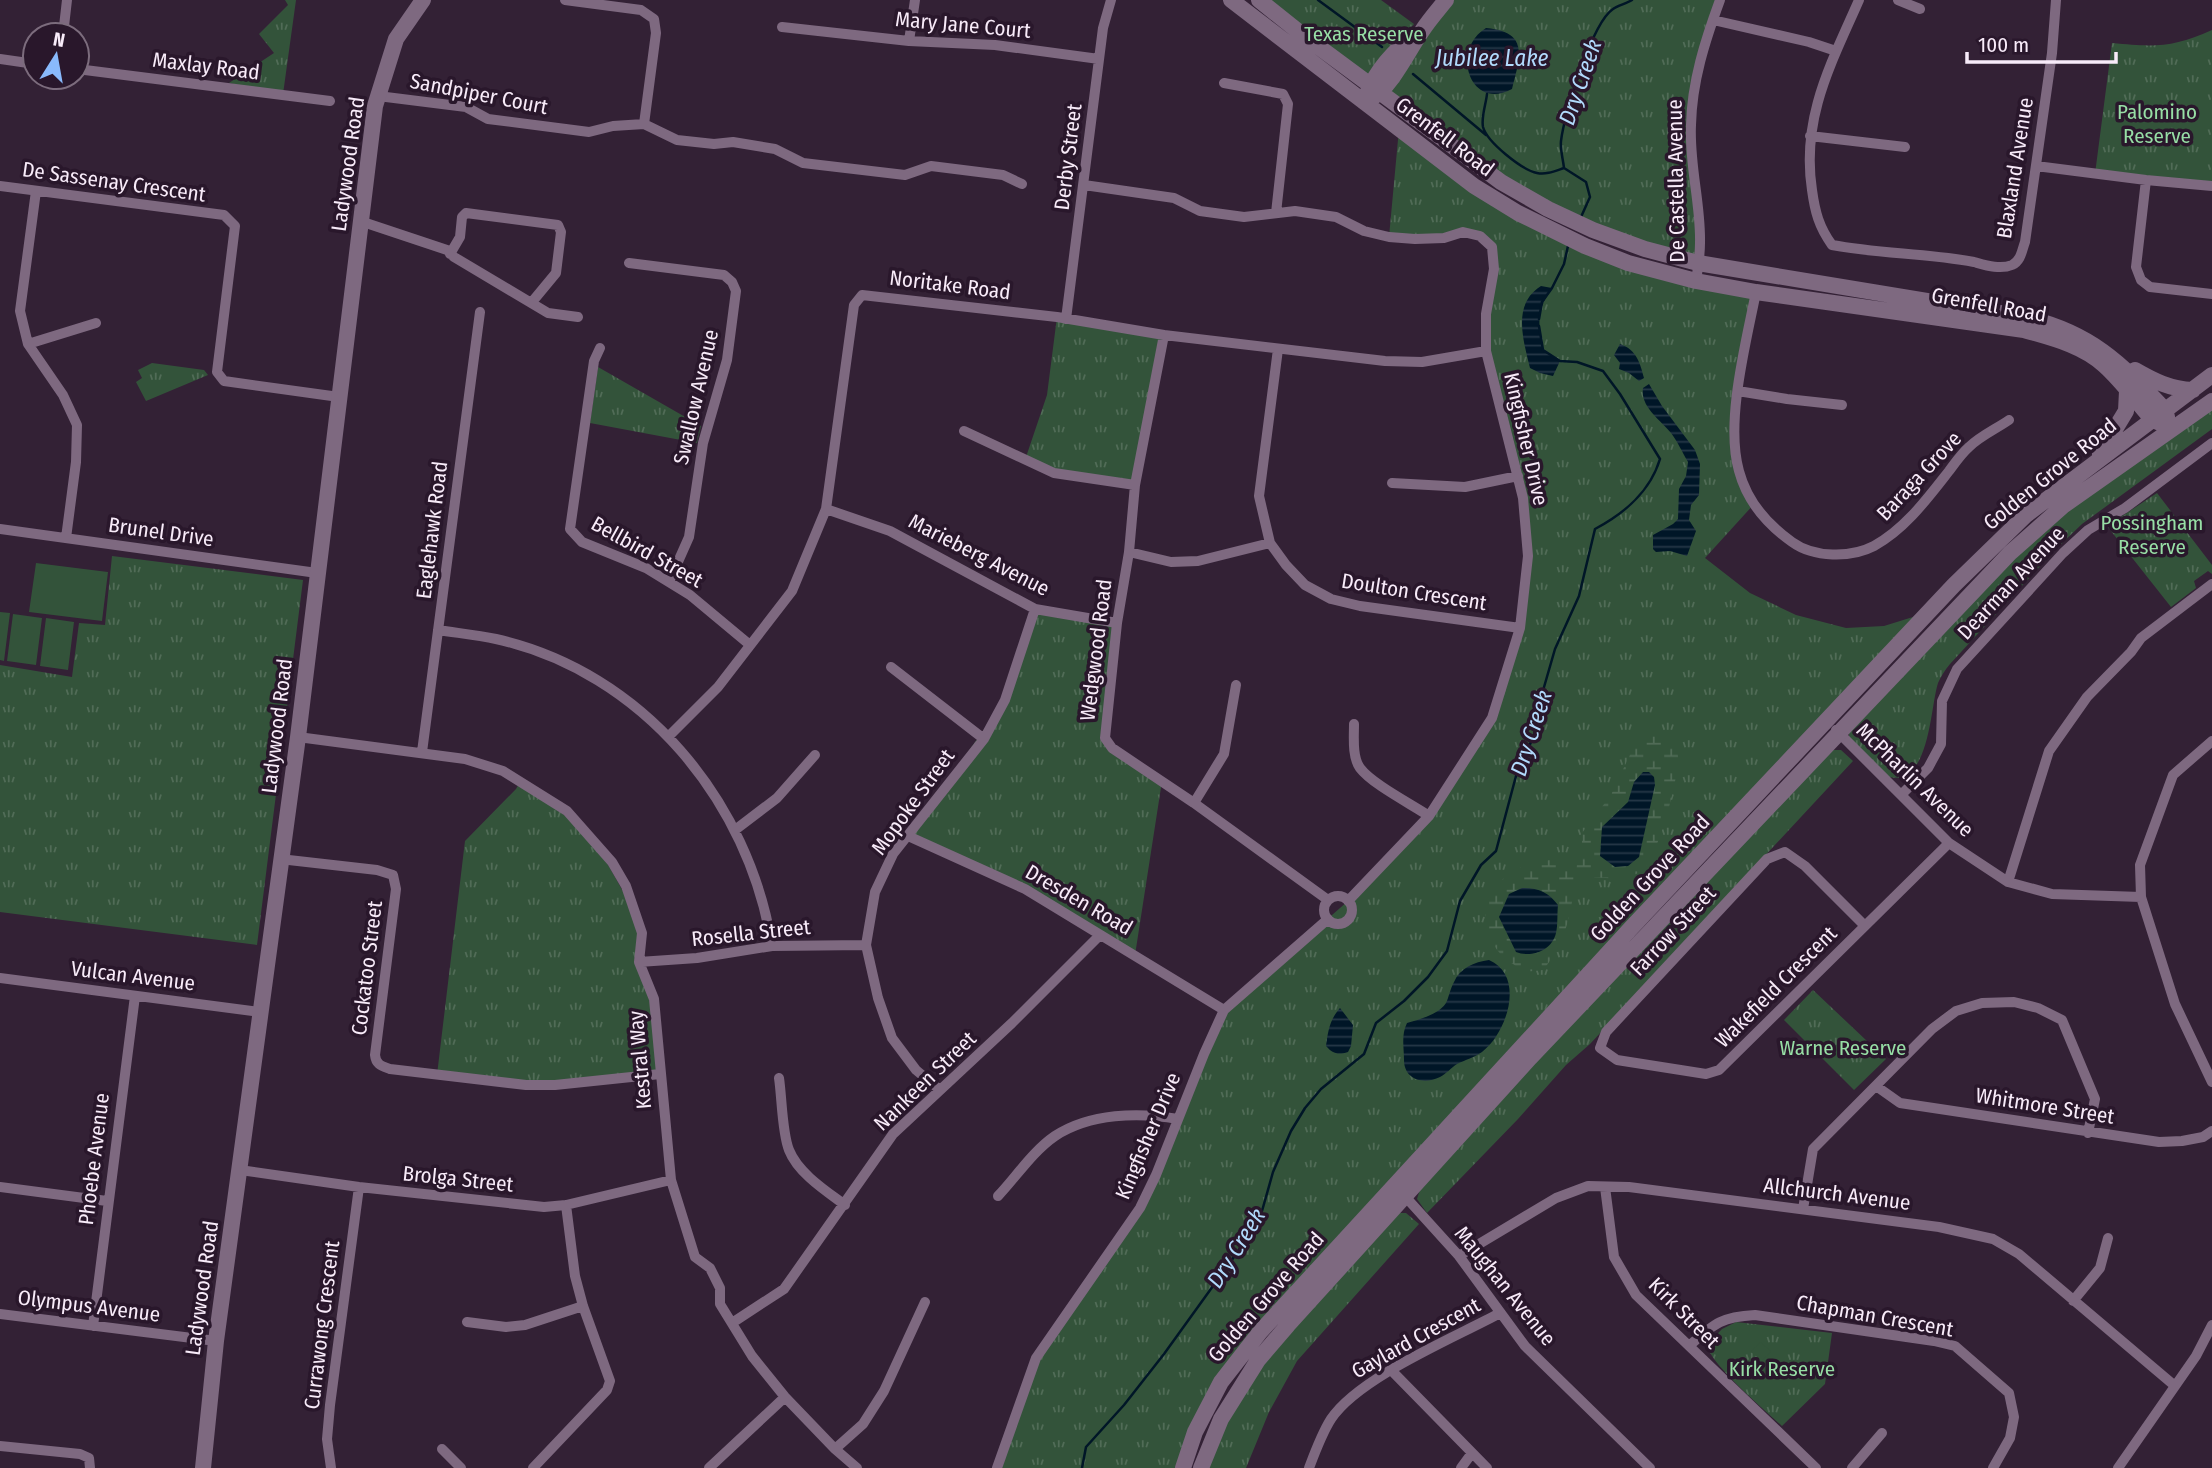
<svg xmlns="http://www.w3.org/2000/svg" width="2212" height="1468" font-family="'Fira Sans Condensed',sans-serif">
  <style>
    .grass { fill: url(#grass-tufts) }
    .wetland { fill: url(#wetland-marsh) }
    .pitch { fill: #33533a }
    .water { fill: url(#water-rules) }
    .lines { fill: none; stroke-linecap: round; stroke-linejoin: round }
    .stream { stroke: #001627; stroke-width: 2.5 }
    .street { stroke: #7e6980; stroke-width: 10 }
    .secondary { stroke: #7e6980; stroke-width: 16 }
    .labels { text-anchor: middle; dominant-baseline: central; stroke-width: 7; stroke-linejoin: round; paint-order: stroke }
    .street-label { font-size: 21px; fill: #f8ebf9; stroke: #29172b }
    .park-label { font-size: 21px; fill: #97dea5; stroke: #29172b }
    .water-label { font-size: 23px; font-style: italic; fill: #b1dafc; stroke: #29172b }
  </style>
  <defs>
    <pattern id="grass-tufts" width="24" height="20" patternUnits="userSpaceOnUse" patternTransform="scale(1.75)"><rect width="24" height="20" fill="#33533a"/><path d="M3 7l-1-3M5 7V3M7 7l1-3M15 17l-1-3M17 17v-4M19 17l1-3" fill="none" stroke="#516c57"/></pattern>
    <pattern id="wetland-marsh" width="20" height="14" patternUnits="userSpaceOnUse" patternTransform="scale(1.75)"><rect width="20" height="14" fill="#33533a"/><path d="M1 5h8M5 5V1M11 12h8M15 12V8" fill="none" stroke="#516c57"/></pattern>
    <pattern id="water-rules" width="6" height="5" patternUnits="userSpaceOnUse" patternTransform="scale(1.75)"><rect width="6" height="5" fill="#001627"/><path d="M0 2.5h6" fill="none" stroke="#263847"/></pattern>
  </defs>
  <rect width="100%" height="100%" fill="#332135"/>
  <path class="grass" d="M285,0H296L283,94L229,83L274,53L259,34L288,5Z
    M1267,0H1381L1414,24L1374,74L1369,77Z
    M1446,0H1720L1715,14L1690,128L1698,263L1561,216L1380,93Z
    M2212,30V186L2095,174L2112,43C2153,47 2173,48 2212,30Z
    M1399,129L1430,153L1597,251L1756,292L1738,391L1739,470L1755,503L1705,558L1750,593L1796,615L1846,628L1884,626L1929,612L1221,1382L1183,1468H1002L1036,1358L1140,1208L1224,1010L1348,901L1429,816L1492,718L1520,628L1528,556L1518,476L1486,351L1492,248L1480,236L1389,237Z
    M1057,317L1164,335L1135,485L1054,473L1025,460L1047,395Z
    M152,363L204,370L208,375L146,401L136,382L142,378L138,370Z
    M598,367L701,426L697,443L590,423Z
    M2212,409V429L2082,524L2056,549L1950,664C1945,670 1941,676 1938,683C1930,708 1930,786 1889,777L1849,737V732L2014,556L2065,511Z
    M2157,493L2212,565V574L2208,571L2194,581L2196,588L2171,607L2107,526Z
    M112,556L303,580L257,945L0,912V665L72,677L79,623L105,625Z
    M1035,609L1117,623L1105,738L1162,781L1135,955L1025,889L908,836L1005,700Z
    M1829,750H1841L1853,761L1590,1044L1566,1065L1518,1119L1427,1213L1417,1199L1422,1183Z
    M521,780L593,838L638,918L660,1074L555,1085L437,1075L465,841L516,789Z
    M1813,990L1886,1059L1854,1090L1784,1020Z
    M1397,1213H1406L1419,1224L1297,1361L1269,1412L1246,1468H1206L1225,1422L1262,1363Z
    M1736,1322L1832,1333L1825,1384L1782,1426C1766,1411 1710,1364 1707,1345L1722,1329Z"/>
  <path class="wetland" d="M1651,733H1667C1672,740 1678,748 1678,757C1679,777 1657,863 1640,872C1622,882 1596,877 1576,876C1571,911 1567,942 1543,970C1539,970 1532,972 1527,971C1522,971 1517,967 1513,964C1490,951 1478,918 1491,893C1505,869 1553,846 1575,871L1582,848V833L1611,795L1635,744Z"/>
  <path class="pitch" d="M36,563L108,572L102,621L29,612Z
    M0,612L10,613L4,661L0,660Z
    M13,614L42,618L36,665L7,661Z
    M46,618L74,622L68,670L40,666Z
    M1760,1342L1771,1351L1762,1361L1751,1352Z"/>
  <path class="water" d="M1486,28C1530,32 1520,57 1512,89C1470,112 1450,50 1486,28Z
    M1541,286L1552,288C1536,311 1538,324 1543,350L1560,361L1553,376L1540,373L1530,368C1523,339 1512,304 1541,286Z
    M1620,344C1637,350 1640,363 1644,378L1639,381L1629,373L1619,369L1620,363L1614,355Z
    M1649,384L1662,406L1695,450L1700,464L1699,495L1691,505L1689,520L1696,531L1687,556L1670,551L1656,552L1653,549V535L1673,524L1678,519L1679,489L1686,476L1688,462C1682,452 1678,442 1671,433C1661,420 1640,407 1643,388Z
    M1643,772H1649L1654,777L1655,785L1639,857L1628,866L1615,867L1600,856L1602,827L1628,802L1634,782Z
    M1522,888C1539,888 1548,892 1558,905C1557,914 1558,925 1556,933C1552,951 1531,958 1516,952L1499,917L1509,894Z
    M1489,960C1526,976 1507,1033 1482,1052C1475,1057 1465,1060 1457,1064C1451,1068 1446,1074 1440,1077C1424,1085 1404,1080 1404,1060C1404,1047 1401,1035 1407,1023C1420,1019 1438,1015 1446,1003C1449,997 1450,989 1454,982C1460,968 1474,962 1489,960Z
    M1340,1008L1353,1025L1351,1046L1348,1052C1338,1055 1333,1054 1326,1046C1328,1031 1330,1019 1340,1008Z"/>
  <g class="lines">
    <path class="stream" d="M1318,0L1382,47
      M1413,74L1486,135
      M1487,94C1486,104 1481,117 1483,127C1487,142 1522,170 1537,173C1546,175 1555,171 1564,168
      M1581,217L1590,197L1586,182L1564,168C1563,159 1560,149 1561,141C1564,114 1592,23 1613,9C1618,5 1626,4 1632,0
      M1539,319L1542,302L1552,288L1564,264L1568,246
      M1082,1468L1086,1447L1124,1405L1164,1354L1244,1243L1262,1211L1273,1172L1291,1131L1305,1108L1321,1089L1364,1054L1376,1023L1404,1001L1428,977L1447,951L1460,901L1481,865L1496,851L1516,776L1535,733L1540,701L1555,649L1579,596L1595,529C1625,513 1650,492 1660,459L1620,394L1603,371L1577,362L1560,361L1543,350L1539,326"/>
    <path class="street" d="M565,0L641,10L654,19L656,33L644,124
      M1859,0C1831,64 1801,118 1812,190C1815,212 1819,227 1832,245C1879,254 1927,253 1974,262C1985,265 2000,270 2012,265C2021,261 2022,250 2025,242L2052,53L2056,0
      M1898,0L1920,9
      M1713,20L1809,42L1836,51
      M782,27L909,41L995,45L1099,59
      M63,35L67,0
      M909,41L915,0
      M0,59L35,64
      M77,69L330,101
      M1224,83L1283,94L1288,104L1276,213
      M378,96L466,107L488,119L589,132L613,126L644,124L677,140L714,144L733,142L775,149L803,163L905,175L931,166L1003,175L1022,184
      M1810,136L1905,147
      M2036,166L2146,180L2212,186
      M2146,180L2136,267L2141,280L2150,287L2212,294
      M1084,185L1174,198L1200,211L1244,217L1295,211L1336,217L1364,231L1389,237L1415,239L1444,238L1463,232L1480,236L1492,247L1494,269L1486,314V351L1523,498L1528,556L1520,628L1492,718L1429,816L1348,901
      M0,186L224,215L235,226L217,372L224,381L339,397
      M36,191L20,311L28,344L63,395L77,425L76,462L66,538
      M360,221L447,250L454,257L548,313L578,317
      M450,254L460,237L462,217L466,213L558,225L561,232L556,273L532,302
      M629,263L724,275L732,282L736,291L727,360L703,443L689,537L669,582
      M1696,281C1698,268 1700,256 1700,243C1701,204 1689,165 1691,125C1692,81 1705,41 1720,0
      M1756,292C1746,343 1725,422 1739,471C1747,501 1768,525 1792,542C1814,558 1851,558 1874,546C1905,529 1927,499 1949,471C1955,463 1961,454 1969,447C1980,436 1996,429 2009,420
      M1066,319L1103,28L1111,0
      M1164,335L1135,485L1129,552L1117,623L1105,738L1112,748L1194,803L1328,900
      M28,344L96,323
      M600,348L594,361L570,529L582,542L646,568L690,595L750,645
      M1278,349L1259,496L1270,543L1286,565L1305,585L1331,599L1360,606L1520,628
      M1738,391L1787,399L1842,405
      M964,431L1054,473L1135,485
      M1392,483L1465,487L1518,476
      M826,509L890,531L1035,609L1117,623
      M0,529L317,573
      M1129,552L1171,562L1198,561L1270,543
      M438,630C457,633 477,635 496,639C643,672 749,801 772,946
      M891,667L984,739
      M1354,724C1354,737 1352,757 1360,768C1372,784 1411,804 1429,816
      M1836,730L1949,843L2008,882L2052,894L2141,897
      M669,736L718,687L792,591L826,509L854,305L862,295L1057,317L1164,335L1385,361L1422,362L1486,351
      M298,737L465,759L503,771L567,811L612,862L626,886L642,933L639,962L654,999L671,1180L695,1257L710,1268L720,1288V1304L752,1356L785,1397L835,1449L857,1468
      M2212,741L2173,775L2140,865L2141,897L2175,1004L2212,1082
      M422,752L480,312
      M1901,795L1928,768L1941,744L1942,701L1957,669L2063,553L2088,530L2125,508L2212,443
      M1194,803L1224,754L1236,685
      M735,830L777,798L815,755
      M908,836L1025,889L1224,1010
      M280,859L377,870L393,875L396,889L375,1055C376,1065 382,1066 390,1069L526,1085H555L660,1074
      M2008,882L2049,751L2087,697L2131,652L2141,638L2212,584
      M1324 910a14 14 0 1 1 28 0a14 14 0 1 1-28 0Z
      M1865,926L1805,866L1785,852L1767,859L1606,1032L1600,1048L1617,1060L1706,1074L1719,1070L1949,843
      M639,962L697,958L772,946L866,945
      M0,978L260,1012
      M779,1078C782,1098 782,1133 789,1150C798,1173 826,1191 845,1205
      M1876,1086L1900,1103L2159,1142L2182,1141L2203,1137L2212,1131
      M940,1090L916,1070L892,1038L878,998L866,945L875,892L893,854L984,739L1005,700L1035,609
      M240,1170L359,1187L544,1207L566,1205L671,1180
      M0,1187L107,1201
      M1605,1187L1614,1257L1636,1295L1816,1468
      M1402,1193L1459,1256L1525,1346L1650,1468
      M998,1196C1016,1177 1033,1151 1055,1136C1090,1113 1139,1112 1178,1119
      M1803,1209L1813,1149L1932,1029L1956,1011L1982,1003L2014,1002L2038,1008L2062,1020L2095,1099L2088,1133
      M1459,1256L1556,1198L1588,1186L1629,1187L1939,1227L1993,1239L2019,1254L2175,1386
      M2073,1301L2100,1268L2108,1238
      M0,1314L216,1341
      M467,1322L506,1327L525,1325L583,1306
      M732,1323L784,1289L893,1134L1012,1023L1100,935
      M93,1326L135,996
      M1689,1346C1714,1324 1720,1317 1755,1315L1934,1341L1955,1346L2009,1393L2014,1417L2010,1438L1993,1468
      M1391,1370L1487,1468
      M0,1446L80,1454L89,1458L90,1468
      M442,1449L461,1468
      M835,1449L863,1424L884,1391L925,1302
      M331,1468L327,1439L330,1405L359,1187
      M533,1468L607,1390L610,1381L583,1306L575,1276L566,1205
      M709,1468L785,1397
      M997,1468L1036,1358L1140,1208L1156,1175L1204,1054L1224,1010L1328,919
      M1309,1468C1315,1452 1322,1433 1331,1419C1359,1377 1454,1338 1500,1313
      M1461,1468L1472,1453
      M1852,1468L1882,1433
      M2118,1468L2196,1356L2212,1325"/>
    <path class="secondary" d="M1231,0L1474,186L1518,213L1585,246L1628,263L1696,281L1756,292L2024,330C2052,338 2082,345 2104,365C2122,381 2136,401 2152,419L2160,423
      M1259,0L1304,36L1501,182L1548,209L1593,230L1645,249L1698,263L2024,317C2090,332 2120,362 2165,410L2167,417
      M1367,94C1375,72 1395,49 1414,36
      M1372,98C1392,86 1408,51 1422,31C1429,20 1438,10 1446,0
      M2135,370C2154,381 2170,389 2193,390
      M2100,454L2126,411L2127,391
      M203,1468L216,1341L298,737L375,106L396,39L423,0
      M1183,1468L1195,1432L1221,1382L1260,1332L1632,927L1954,585L2026,515L2212,375
      M1201,1468L1221,1419L1258,1360L1288,1325L1530,1058L2010,553L2063,506L2212,401"/>
  </g>
  <g class="labels">
    <g class="street-label">
      <text transform="translate(963 25) rotate(5)">Mary Jane Court</text>
      <text transform="translate(206 66) rotate(7)">Maxlay Road</text>
      <text transform="translate(479 94) rotate(11)">Sandpiper Court</text>
      <text transform="translate(1445 137) rotate(37)">Grenfell Road</text>
      <text transform="translate(1068 157) rotate(-83)">Derby Street</text>
      <text transform="translate(348 164) rotate(-82)">Ladywood Road</text>
      <text transform="translate(2015 168) rotate(-81)">Blaxland Avenue</text>
      <text transform="translate(1676 181) rotate(-91)">De Castella Avenue</text>
      <text transform="translate(114 182) rotate(8)">De Sassenay Crescent</text>
      <text transform="translate(950 285) rotate(7)">Noritake Road</text>
      <text transform="translate(1989 305) rotate(10)">Grenfell Road</text>
      <text transform="translate(696 397) rotate(-77)">Swallow Avenue</text>
      <text transform="translate(1526 439) rotate(77)">Kingfisher Drive</text>
      <text transform="translate(2050 474) rotate(-39)">Golden Grove Road</text>
      <text transform="translate(1919 476) rotate(-47)">Baraga Grove</text>
      <text transform="translate(432 530) rotate(-83)">Eaglehawk Road</text>
      <text transform="translate(161 532) rotate(8)">Brunel Drive</text>
      <text transform="translate(647 552) rotate(29)">Bellbird Street</text>
      <text transform="translate(979 555) rotate(27)">Marieberg Avenue</text>
      <text transform="translate(2011 583) rotate(-47)">Dearman Avenue</text>
      <text transform="translate(1414 592) rotate(9)">Doulton Crescent</text>
      <text transform="translate(1096 650) rotate(-83)">Wedgwood Road</text>
      <text transform="translate(277 726) rotate(-83)">Ladywood Road</text>
      <text transform="translate(1915 780) rotate(44)">McPharlin Avenue</text>
      <text transform="translate(913 802) rotate(-54)">Mopoke Street</text>
      <text transform="translate(1650 878) rotate(-47)">Golden Grove Road</text>
      <text transform="translate(1079 900) rotate(30)">Dresden Road</text>
      <text transform="translate(1673 931) rotate(-47)">Farrow Street</text>
      <text transform="translate(751 933) rotate(-6)">Rosella Street</text>
      <text transform="translate(367 968) rotate(-83)">Cockatoo Street</text>
      <text transform="translate(133 976) rotate(7)">Vulcan Avenue</text>
      <text transform="translate(1776 987) rotate(-45)">Wakefield Crescent</text>
      <text transform="translate(640 1060) rotate(-95)">Kestral Way</text>
      <text transform="translate(925 1081) rotate(-44)">Nankeen Street</text>
      <text transform="translate(2045 1106) rotate(9)">Whitmore Street</text>
      <text transform="translate(1148 1136) rotate(-67)">Kingfisher Drive</text>
      <text transform="translate(94 1159) rotate(-83)">Phoebe Avenue</text>
      <text transform="translate(458 1179) rotate(6)">Brolga Street</text>
      <text transform="translate(1837 1194) rotate(7)">Allchurch Avenue</text>
      <text transform="translate(1505 1286) rotate(51)">Maughan Avenue</text>
      <text transform="translate(202 1288) rotate(-82)">Ladywood Road</text>
      <text transform="translate(1266 1297) rotate(-49)">Golden Grove Road</text>
      <text transform="translate(89 1306) rotate(7)">Olympus Avenue</text>
      <text transform="translate(1684 1313) rotate(45)">Kirk Street</text>
      <text transform="translate(1875 1316) rotate(10)">Chapman Crescent</text>
      <text transform="translate(322 1325) rotate(-83)">Currawong Crescent</text>
      <text transform="translate(1416 1338) rotate(-29)">Gaylard Crescent</text>
    </g>
    <g class="park-label">
      <text x="1364" y="34">Texas Reserve</text>
      <text x="2157" y="112">Palomino<tspan x="2157" dy="24">Reserve</tspan></text>
      <text x="2152" y="523">Possingham<tspan x="2152" dy="24">Reserve</tspan></text>
      <text x="1843" y="1048">Warne Reserve</text>
      <text x="1782" y="1369">Kirk Reserve</text>
    </g>
    <g class="water-label">
      <text x="1492" y="58">Jubilee Lake</text>
      <text transform="translate(1580 82) rotate(-71)">Dry Creek</text>
      <text transform="translate(1531 733) rotate(-72)">Dry Creek</text>
      <text transform="translate(1236 1248) rotate(-58)">Dry Creek</text>
    </g>
  </g>
  <g transform="translate(56 56) rotate(11)"><circle r="33" fill="#29172b" stroke="#7c6c7d" stroke-width="2"/>
  <path d="M0-5L12 26L0 18L-12 26Z" fill="#89bafc"/>
  <text y="-10" font-size="19" font-weight="bold" text-anchor="middle" fill="#f8ebf9">N</text>
  </g>
  <path d="M1967 52v10h149v-10" fill="none" stroke="#f8ebf9" stroke-width="3.5"/>
  <text x="1978" y="52" font-size="21" fill="#f8ebf9" stroke="#29172b" stroke-width="5" paint-order="stroke">100 m</text>
</svg>
